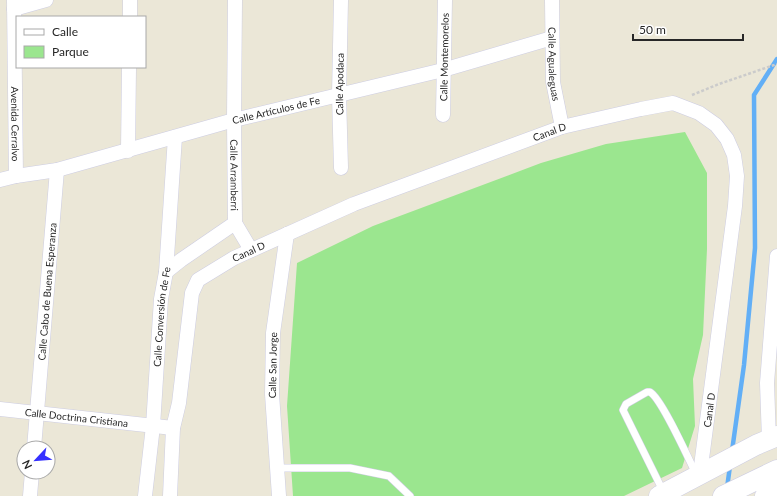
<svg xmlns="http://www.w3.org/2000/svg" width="777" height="496" font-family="Lato,sans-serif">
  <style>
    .green { fill: #9be68f }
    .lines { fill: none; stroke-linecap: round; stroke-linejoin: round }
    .stream { stroke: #62aff6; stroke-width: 4.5 }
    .lane-casing { stroke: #cdcde2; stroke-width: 8 }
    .street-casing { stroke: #cdcde2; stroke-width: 15 }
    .secondary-casing { stroke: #cdcde2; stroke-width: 21 }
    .path { stroke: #cbcbcb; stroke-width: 2.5; stroke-dasharray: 3 2; stroke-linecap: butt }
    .lane { stroke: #fff; stroke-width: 7 }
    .street { stroke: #fff; stroke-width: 14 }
    .secondary { stroke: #fff; stroke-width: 20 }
    .labels { text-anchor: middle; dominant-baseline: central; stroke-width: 3; stroke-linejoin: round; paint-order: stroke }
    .street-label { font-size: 10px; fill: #272727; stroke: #fff }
  </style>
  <rect width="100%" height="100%" fill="#ebe7d7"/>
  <path class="green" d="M685,132L707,173V249L703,335L693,379L695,426L682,468L624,496H293L287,406L297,263L373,226L541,163L606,144Z"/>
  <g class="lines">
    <path class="stream" d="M732,451L744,365L755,248L754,95L777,59
      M727,488L730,466"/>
    <g class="lane-casing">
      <path id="lane" d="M277,468H350L389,476L410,496
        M664,493L623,410L626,404L647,392H650C662,399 689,460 697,476"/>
    </g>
    <g class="street-casing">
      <g id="street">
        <path id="s1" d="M14,0L16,176"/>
        <path id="s2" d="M235,0L234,120L235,223L251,250"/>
        <path id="s3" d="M552,0L553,82L562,127"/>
        <path d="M14,9L46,0"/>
        <path d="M130,17V0"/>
        <path id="s4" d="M443,115L445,0"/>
        <path d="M128,151L129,67"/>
        <path id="s5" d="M341,168L339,95L341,0"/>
        <path id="s6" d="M0,180L16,176L57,170L234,120L443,70L552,38"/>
        <path d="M166,272L181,260L235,223"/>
        <path id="s7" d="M0,409L173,428"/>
        <path d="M769,440L767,383L777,256"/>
        <path id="s8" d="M34,448L57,170"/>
        <path d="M30,496L32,472"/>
        <path id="s9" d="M145,496L153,426L161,299L166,272L175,137"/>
        <path id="s10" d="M170,496L173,428L179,403L192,293L198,280L234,258L354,204L562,127L641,109L673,103L699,113L716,125L727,139L734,155L737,176L735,206L700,474"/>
        <path id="s11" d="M279,496L272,394L273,333L287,234"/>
      </g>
    </g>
    <g class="secondary-casing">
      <path id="secondary" d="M659,496L756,445L777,436
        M723,496L777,470
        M765,496L777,490"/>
    </g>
    <path class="path" d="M692,95L719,84L777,64"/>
    <use href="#lane" class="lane"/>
    <use href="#street" class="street"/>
    <use href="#secondary" class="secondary"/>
  </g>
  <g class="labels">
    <g class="street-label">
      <text stroke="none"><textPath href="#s4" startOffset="58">Calle Montemorelos</textPath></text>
      <text stroke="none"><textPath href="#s3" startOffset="64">Calle Agualeguas</textPath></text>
      <text stroke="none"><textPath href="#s5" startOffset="84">Calle Apodaca</textPath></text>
      <text stroke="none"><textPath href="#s6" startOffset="285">Calle Artículos de Fe</textPath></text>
      <text stroke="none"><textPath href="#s1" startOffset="124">Avenida Cerralvo</textPath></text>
      <text stroke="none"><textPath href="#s10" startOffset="601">Canal D</textPath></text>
      <text stroke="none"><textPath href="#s2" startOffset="175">Calle Arramberri</textPath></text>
      <text stroke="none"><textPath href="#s10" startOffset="277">Canal D</textPath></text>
      <text stroke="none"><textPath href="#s8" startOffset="157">Calle Cabo de Buena Esperanza</textPath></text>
      <text stroke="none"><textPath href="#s9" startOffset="180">Calle Conversión de Fe</textPath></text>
      <text stroke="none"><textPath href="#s11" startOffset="131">Calle San Jorge</textPath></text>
      <text transform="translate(709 410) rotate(-83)">Canal D</text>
      <text stroke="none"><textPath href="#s7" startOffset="77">Calle Doctrina Cristiana</textPath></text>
    </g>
  </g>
  <rect x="16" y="16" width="130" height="52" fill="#ffffff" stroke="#a9a9a9"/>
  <rect x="24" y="29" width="20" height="6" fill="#ffffff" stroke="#a9a9a9"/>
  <text x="52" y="36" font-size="12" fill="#272727">Calle</text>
  <rect x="24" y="46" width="20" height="12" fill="#9be68f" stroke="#a9a9a9"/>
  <text x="52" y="56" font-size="12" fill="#272727">Parque</text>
  <g transform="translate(36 460) rotate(244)"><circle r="19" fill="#ffffff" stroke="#a9a9a9"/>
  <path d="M0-3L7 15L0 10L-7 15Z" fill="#3631ff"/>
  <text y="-6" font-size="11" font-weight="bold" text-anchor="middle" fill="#272727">N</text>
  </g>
  <path d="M633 34v6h110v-6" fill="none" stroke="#272727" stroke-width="2"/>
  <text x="639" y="34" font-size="12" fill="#272727" stroke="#ffffff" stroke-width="3" paint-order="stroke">50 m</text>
</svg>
